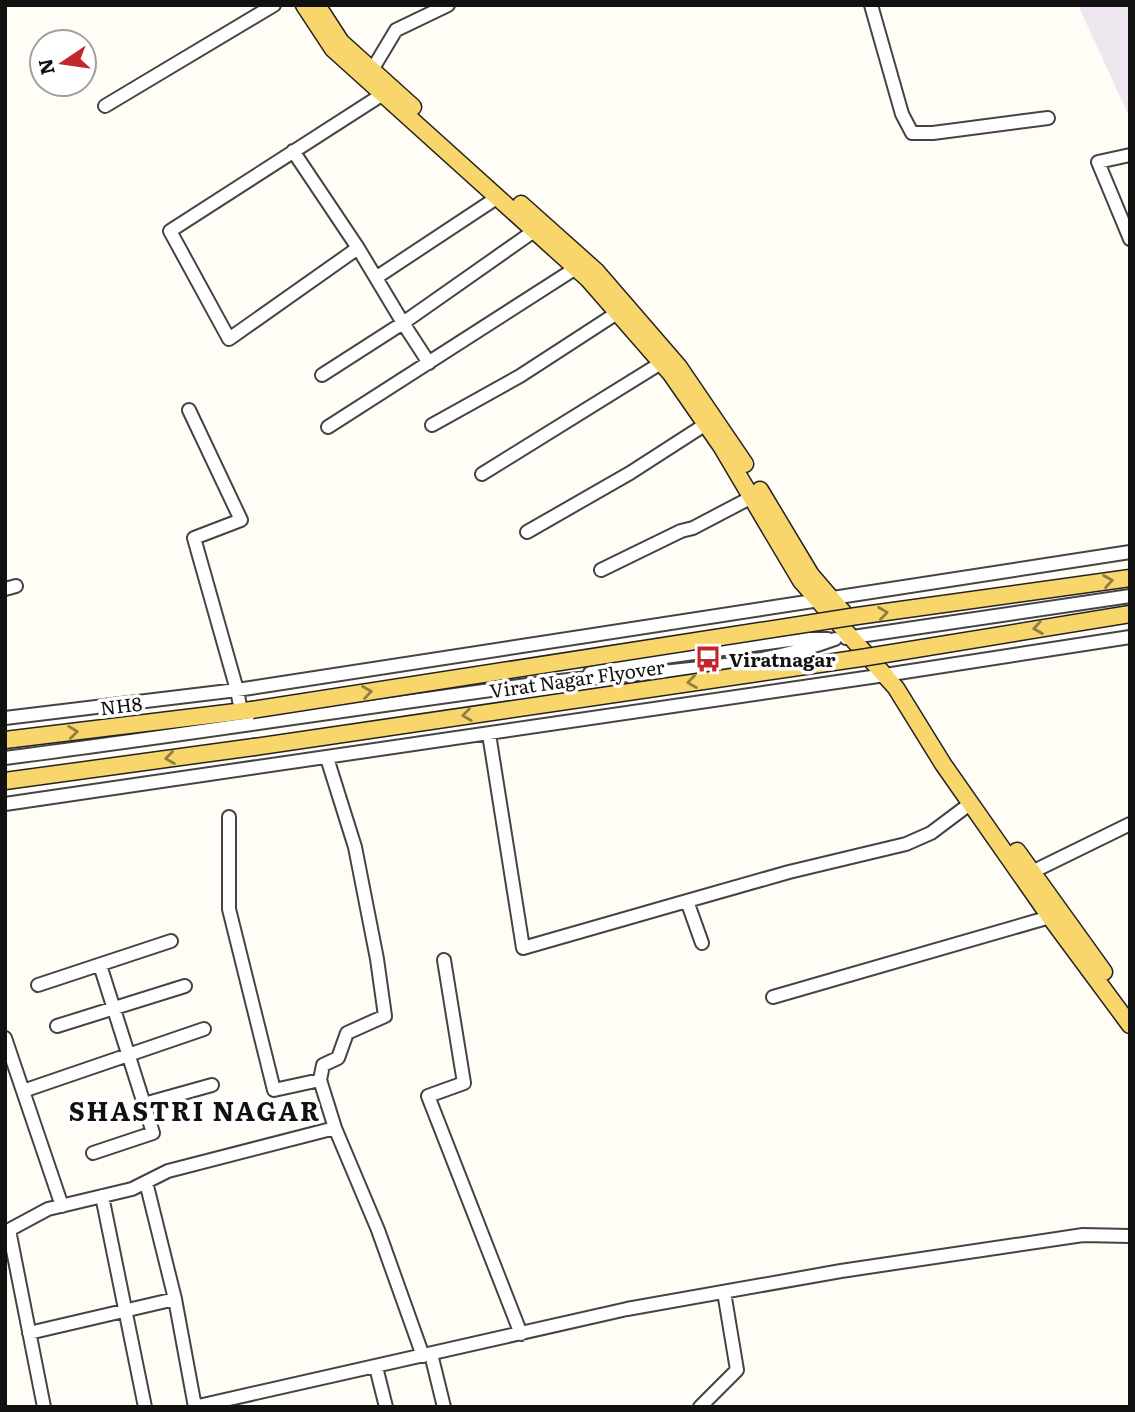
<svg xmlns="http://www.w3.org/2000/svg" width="1135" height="1412" font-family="Literata,serif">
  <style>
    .industrial { fill: #eee6ef }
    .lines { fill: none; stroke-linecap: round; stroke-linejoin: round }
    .minor-casing { stroke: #444; stroke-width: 16 }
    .major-casing { stroke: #222; stroke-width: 19 }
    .minor { stroke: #fff; stroke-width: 12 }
    .major { stroke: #f9d66b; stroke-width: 16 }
    .major-bridge-casing { stroke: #222; stroke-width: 19; stroke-linecap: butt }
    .major-bridge { stroke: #f9d66b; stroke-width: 16 }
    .oneway { stroke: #917d42 }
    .labels { text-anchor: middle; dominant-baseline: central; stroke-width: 7; stroke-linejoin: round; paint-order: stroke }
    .poi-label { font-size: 19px; font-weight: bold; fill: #111; stroke: #fff; text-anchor: start }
    .street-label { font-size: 19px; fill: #111; stroke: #fff }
    .district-label { font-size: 26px; font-weight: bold; letter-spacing: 2px; fill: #111; stroke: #fff }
  </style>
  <rect width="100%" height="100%" fill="#fffdf5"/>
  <path class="industrial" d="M1078,5H1130V118Z"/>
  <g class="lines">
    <g class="minor-casing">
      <path id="minor" d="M871,5L902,114L912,133H933L1048,118
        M372,78V70L396,30L448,5
        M105,106L274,5
        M293,151L358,248L229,339L170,231L383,94
        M1130,155L1098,162L1130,239
        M358,248L403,323L534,231
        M377,277L498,197
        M322,375L403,323L429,363
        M189,410L241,520L194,538L237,690L241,711
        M432,425L520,376L617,313
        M328,427L576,268
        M482,474L661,363
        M527,532L630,473L706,424
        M601,570L681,531L693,528L752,497
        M5,589L16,586
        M846,638L1130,596
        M590,673L643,660L797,639H828
        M5,718L237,690L1130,552
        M489,734L523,948L687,901
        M5,758C184,735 363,707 542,683C638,671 744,673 835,639
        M5,804L885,675L1130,637
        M229,817V909L274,1090L320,1080L335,1128
        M1032,872L1130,824
        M702,943L687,901L789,872L906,844L931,833L971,803
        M444,960L464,1083L428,1096L521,1334
        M100,965L144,1104
        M38,985L171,941
        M773,997L1050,917
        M57,1026L185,986
        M5,1038L62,1206
        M320,1080L323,1065L338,1058L347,1033L385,1016L377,959L355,847L327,758
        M23,1091L204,1029
        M93,1153L153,1133L144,1104L212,1085
        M146,1182L175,1299L195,1407
        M102,1196L145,1407
        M5,1230H9L44,1407
        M9,1230L48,1209L132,1189L168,1171L335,1128L378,1230L423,1356
        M29,1333L175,1299
        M431,1354L444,1407
        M376,1367L386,1407
        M194,1407L627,1309L841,1271L1083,1235L1130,1236
        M700,1407L737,1370L724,1292"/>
    </g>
    <g class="major-casing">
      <path id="major" d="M304,5L333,49L588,279L671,374L721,446L801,581L896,688L943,764L1050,917L1130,1025
        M317,5L341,42L413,107
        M521,204L596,271L679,367L745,464
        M760,490L811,575L848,618
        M5,740L252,710
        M5,781L254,747
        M1017,851L1104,972"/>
    </g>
    <use href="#minor" class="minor"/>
    <use href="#major" class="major"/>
    <g class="major-bridge-casing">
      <path id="major-bridge" d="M252,710L857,616L1130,578
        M254,747L861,658L1130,614"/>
    </g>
    <use href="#major-bridge" class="major-bridge"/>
  </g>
  <defs><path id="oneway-chevron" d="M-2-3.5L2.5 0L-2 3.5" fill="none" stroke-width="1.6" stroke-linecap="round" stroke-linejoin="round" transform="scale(1.75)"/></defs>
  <g class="oneway">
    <use href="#oneway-chevron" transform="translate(1108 581) rotate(-9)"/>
    <use href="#oneway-chevron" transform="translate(883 613) rotate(-8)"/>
    <use href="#oneway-chevron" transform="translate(1038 628) rotate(171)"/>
    <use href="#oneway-chevron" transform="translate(692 682) rotate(172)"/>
    <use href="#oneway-chevron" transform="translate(367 692) rotate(-9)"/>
    <use href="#oneway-chevron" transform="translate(467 715) rotate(172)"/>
    <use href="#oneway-chevron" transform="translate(73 732) rotate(-7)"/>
    <use href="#oneway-chevron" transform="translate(170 758) rotate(172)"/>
  </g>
  <defs>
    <g id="bus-bare" transform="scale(2.1)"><path d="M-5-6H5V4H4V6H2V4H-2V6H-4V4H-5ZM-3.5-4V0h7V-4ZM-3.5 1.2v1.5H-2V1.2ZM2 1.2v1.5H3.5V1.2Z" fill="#c4262e" stroke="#fff" stroke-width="2.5" paint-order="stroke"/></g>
  </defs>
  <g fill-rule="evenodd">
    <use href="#bus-bare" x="708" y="659"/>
  </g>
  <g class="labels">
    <g class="poi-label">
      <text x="729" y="659">Viratnagar</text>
    </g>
    <g class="street-label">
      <text transform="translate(577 678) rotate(-8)">Virat Nagar Flyover</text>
      <text transform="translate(121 705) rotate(-7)">NH8</text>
    </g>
    <g class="district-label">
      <text x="195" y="1109">SHASTRI NAGAR</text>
    </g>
  </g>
  <rect width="1135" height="1412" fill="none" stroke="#111111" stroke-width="14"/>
  <g transform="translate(63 63) rotate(257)"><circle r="33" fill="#ffffff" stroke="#a0a0a0" stroke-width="2"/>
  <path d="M0-5L12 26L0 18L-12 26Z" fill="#c4262e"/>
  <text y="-10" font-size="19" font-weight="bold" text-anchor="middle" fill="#111111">N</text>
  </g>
</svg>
